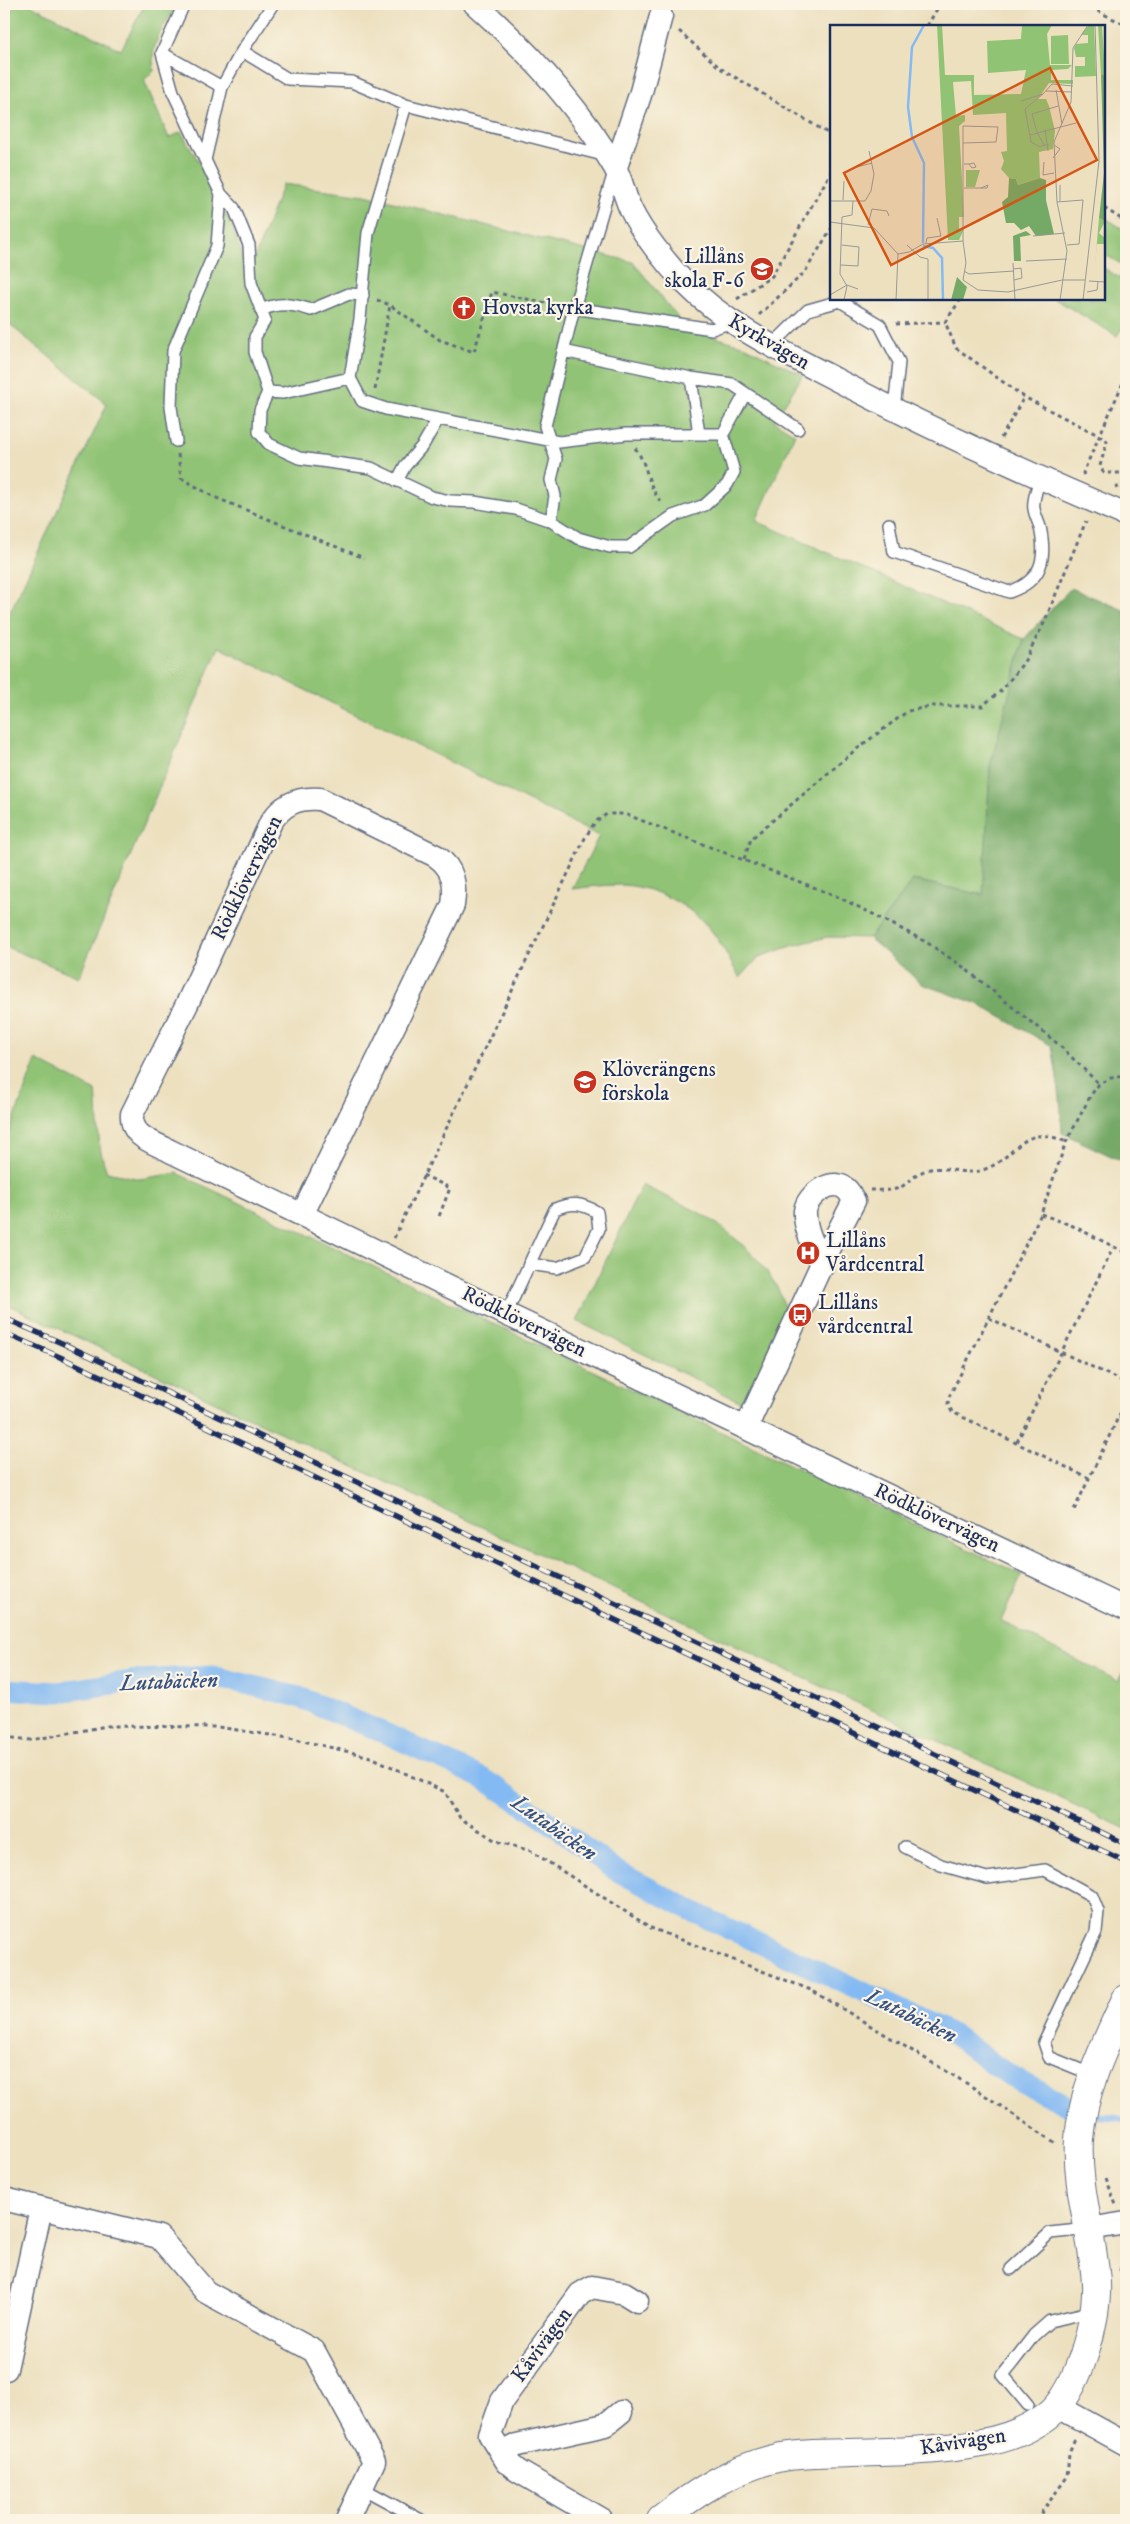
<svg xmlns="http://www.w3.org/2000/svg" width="1130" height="2524" font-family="'IM FELL DW Pica',serif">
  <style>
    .green { fill: #90c374; stroke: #567969 }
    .forest { fill: #74a966; stroke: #486c62 }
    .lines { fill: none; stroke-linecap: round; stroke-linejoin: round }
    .stream { stroke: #84baf3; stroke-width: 6 }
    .canal { stroke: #84baf3; stroke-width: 21 }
    .service-casing { stroke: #646d80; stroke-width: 14 }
    .minor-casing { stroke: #646d80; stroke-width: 25 }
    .tertiary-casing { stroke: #646d80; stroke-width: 30 }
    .path { stroke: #646d80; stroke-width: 3; stroke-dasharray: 4 4; stroke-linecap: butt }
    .service { stroke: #fff; stroke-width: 11 }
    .minor { stroke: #fff; stroke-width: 22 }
    .tertiary { stroke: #fff; stroke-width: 28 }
    .rail-casing { stroke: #1b2f5e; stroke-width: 5.5 }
    .rail { stroke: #fcf5e5; stroke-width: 4; stroke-dasharray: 11; stroke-linecap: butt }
    .labels { text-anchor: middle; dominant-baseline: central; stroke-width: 4.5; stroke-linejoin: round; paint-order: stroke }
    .poi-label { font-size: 21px; fill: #1b2f5e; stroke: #fcf5e5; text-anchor: start }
    .street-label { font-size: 21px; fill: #1b2f5e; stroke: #fcf5e5 }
    .water-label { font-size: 22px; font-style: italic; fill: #355283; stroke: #fcf5e5 }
    .inset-river { fill: none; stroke: #84baf3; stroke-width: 2.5 }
    .inset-road { fill: none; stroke: #989998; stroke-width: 1 }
    .view { fill: #d45514; fill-opacity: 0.15; stroke: #d45514; stroke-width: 2.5 }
    .inset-edge { fill: none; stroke: #1b2f5e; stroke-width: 2.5 }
  </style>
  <rect width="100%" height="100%" fill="#fcf5e5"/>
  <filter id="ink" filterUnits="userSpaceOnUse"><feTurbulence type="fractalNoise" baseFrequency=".02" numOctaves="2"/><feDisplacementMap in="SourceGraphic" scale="10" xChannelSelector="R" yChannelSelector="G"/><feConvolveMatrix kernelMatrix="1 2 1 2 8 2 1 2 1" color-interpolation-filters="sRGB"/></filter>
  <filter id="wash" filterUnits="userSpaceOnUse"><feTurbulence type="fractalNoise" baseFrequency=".0096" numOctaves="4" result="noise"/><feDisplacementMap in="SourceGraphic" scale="20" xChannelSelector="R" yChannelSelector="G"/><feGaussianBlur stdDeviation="1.12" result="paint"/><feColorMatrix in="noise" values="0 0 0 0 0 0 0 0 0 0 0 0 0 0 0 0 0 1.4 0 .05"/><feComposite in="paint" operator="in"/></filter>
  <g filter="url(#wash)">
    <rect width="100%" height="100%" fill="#ece0bf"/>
    <path class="green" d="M4,4H29L121,50L145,4H179C164,24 149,44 154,71L144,80L169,138L181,132L202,167L215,199L231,222L248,275L283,184L365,195L633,262L687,329L742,345L803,375L774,421L795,434L756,521L1024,639L990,766L984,895L913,880L869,938L827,937L795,945L759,957L740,978C730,962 722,943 710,929C689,904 651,885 619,885C603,885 588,887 572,889L599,836L219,647L79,977L4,946V625L107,404L4,320Z
      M1104,217L1126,231V267L1104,254Z
      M1104,268L1126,282V321L1117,336L1055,299H1104Z
      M36,1060L96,1091C99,1119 96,1146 107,1172L140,1179L177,1173L1022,1575L1001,1621L1118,1681L1126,1666V1829L4,1303V1146Z
      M642,1185C663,1196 687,1205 707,1217C736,1236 786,1279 785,1317C785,1327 752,1390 745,1404L577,1321Z"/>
    <path class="forest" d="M1071,588L1126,611V1163L1062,1133L1060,1098L1052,1046L978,1004L922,984L869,938L913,880L983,895L990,766L1024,639Z"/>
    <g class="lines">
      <path class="stream" d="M1099,2116L1126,2119"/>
      <path class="canal" d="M4,1689L58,1692L139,1680L212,1676L299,1697L389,1735L482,1778L555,1826L615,1870L702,1916L954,2035L1010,2076L1068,2106"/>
    </g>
  </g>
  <g filter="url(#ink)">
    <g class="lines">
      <g class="service-casing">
        <path id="service" d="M242,51L288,79L352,82L406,105L607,156
          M162,53L222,87
          M406,105L368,233L360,319L350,378L362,401L386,409L559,442L626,434H723L745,394
          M205,160L222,87L242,51L273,4
          M221,194L234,208L249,245L251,283L265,320L255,337V352L268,392L260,410L259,432L269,444L299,458L371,468L432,497L450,501L474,502L516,509L551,521L578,538L610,547H629L673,516L705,505L727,485L734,472L723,434
          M574,308L712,329L731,322
          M261,310C279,302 293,304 311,310L349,294L363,295
          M771,346L808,310L840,301L880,325L899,362L894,410
          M563,351L691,378L732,384L798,429
          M691,378L699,434
          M268,392L283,393L350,378
          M176,441L171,407L173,351L217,246L221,194L173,92L162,53L184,4
          M397,481L405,466L423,445L438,419
          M551,521L555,496L551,480L556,459L545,426L574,308L614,172
          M889,524L894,552L1009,592C1042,581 1047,559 1040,527C1038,521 1035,515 1034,509C1032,500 1038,487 1040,478
          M506,1314L555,1209C572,1202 581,1203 597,1212L599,1229L585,1257L557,1268L529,1264
          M905,1847L941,1865L987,1878L1045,1870L1092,1896L1098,1911L1096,1932L1044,2042L1049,2057L1093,2075
          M1011,2269L1050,2233L1089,2229
          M1028,2405L1003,2375L1034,2335L1050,2321L1094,2311
          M362,2488L421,2520"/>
      </g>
      <g class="minor-casing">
        <path id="minor" d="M475,4C529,52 577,104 614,166C622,179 624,196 631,210C642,233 666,263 684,282C727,326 781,351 835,379C930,429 1027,473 1126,515
          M616,167L641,92L661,16
          M302,1215L453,905C456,884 454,869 436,856L320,799C298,797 283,804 271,822L187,1004L132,1114C130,1137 153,1142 170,1151L506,1314L1126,1609
          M746,1428L825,1257L854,1201C852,1198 851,1194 848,1191C835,1175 807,1194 805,1211C804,1230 816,1249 822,1266
          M4,2199L159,2237L206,2292L314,2351L374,2461L347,2520
          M1089,2229L1126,2223
          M6,2369L41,2208
          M1057,2406L1126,2444
          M501,2453L517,2445L605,2425L621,2412
          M602,2520L518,2471L507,2462L490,2435L502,2401L580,2294L592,2287L624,2293L637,2301"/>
      </g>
      <g class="tertiary-casing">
        <path id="tertiary" d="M661,2520C696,2492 732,2469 777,2458C800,2453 825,2454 849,2453C893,2452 938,2451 981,2443C1005,2439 1027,2431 1047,2416C1078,2393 1098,2320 1096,2283C1093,2235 1076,2188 1079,2139C1083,2088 1105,2045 1126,1999"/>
      </g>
      <path class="path" d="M1083,4L1126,25
        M927,26L940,4
        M679,31L720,68L831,135
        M1104,208L1126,222
        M737,299L772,276L831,172
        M961,299L945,322L956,348L1024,397L1100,436L1107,441L1100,466L1104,473H1126
        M377,300L390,305L440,340L474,352L492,292L561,306
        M759,315L805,272L831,229
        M896,324L945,322
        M375,390L390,305
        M1001,438L1024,397
        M635,448C649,466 646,486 663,504
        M178,454L181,478L214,497L364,558
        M1084,475L1083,473L1126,376
        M1115,488L1126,484
        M744,859L751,839L854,751L908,711L932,706H982L1002,690L1024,662L1044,623L1086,521
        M423,1175L450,1188L438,1219
        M870,1190C880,1190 892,1192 901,1187C911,1181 917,1172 930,1169C947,1166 965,1176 983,1170C1018,1158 1021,1121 1066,1142
        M1041,1214L1073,1226L1126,1253
        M394,1238L585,838L595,822L607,814H625L836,896L877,916L926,942L962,966L1058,1044L1099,1084
        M989,1318L1126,1383
        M1119,1417L1126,1420
        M1017,1442L1113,1248
        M1089,1478L952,1412L948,1404L949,1397L1041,1214L1066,1142L1091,1095L1099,1084L1111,1078L1126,1076
        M1074,1510L1126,1401
        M4,1737L31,1740L107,1726L218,1727L295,1739L371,1757L445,1792L460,1818L496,1841L531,1851L651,1928L811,1990L971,2086L1057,2144
        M1106,2178L1116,2205
        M1120,2271L1123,2257L1122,2243
        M1036,2520L1067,2477L1069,2453L1075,2438"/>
      <use href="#service" class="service"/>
      <use href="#minor" class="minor"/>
      <use href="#tertiary" class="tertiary"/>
      <g class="rail-casing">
        <path id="rail" d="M4,1318L64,1344L1126,1844
          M4,1333L60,1357L1126,1862"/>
      </g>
      <use href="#rail" class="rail"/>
    </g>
  </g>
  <defs>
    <g id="school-disc" transform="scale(1.25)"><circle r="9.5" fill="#c8321e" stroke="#fcf5e5"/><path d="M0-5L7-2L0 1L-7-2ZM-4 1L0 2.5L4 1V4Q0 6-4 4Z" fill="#fff"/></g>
    <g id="church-disc" transform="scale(1.25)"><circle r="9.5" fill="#c8321e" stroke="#fcf5e5"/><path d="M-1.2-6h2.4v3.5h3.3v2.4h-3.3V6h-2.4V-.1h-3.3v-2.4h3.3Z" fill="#fff"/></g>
    <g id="hospital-disc" transform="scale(1.25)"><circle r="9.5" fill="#c8321e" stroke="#fcf5e5"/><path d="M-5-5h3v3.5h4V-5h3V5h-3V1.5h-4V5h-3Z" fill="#fff"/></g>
    <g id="bus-disc" transform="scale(1.25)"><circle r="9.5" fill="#c8321e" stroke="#fcf5e5"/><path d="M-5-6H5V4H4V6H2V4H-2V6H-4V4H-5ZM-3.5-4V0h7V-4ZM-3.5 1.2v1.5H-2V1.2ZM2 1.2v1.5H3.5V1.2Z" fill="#fff"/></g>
  </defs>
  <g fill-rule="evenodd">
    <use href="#school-disc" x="762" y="269"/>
    <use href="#church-disc" x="464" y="308"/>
    <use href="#school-disc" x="585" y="1082"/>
    <use href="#hospital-disc" x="808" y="1253"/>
    <use href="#bus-disc" x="800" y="1315"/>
  </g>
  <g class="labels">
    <g class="poi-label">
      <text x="744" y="257" text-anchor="end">Lillåns<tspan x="744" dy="24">skola F-6</tspan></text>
      <text x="482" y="308">Hovsta kyrka</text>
      <text x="602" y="1070">Klöverängens<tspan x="602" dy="24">förskola</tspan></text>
      <text x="826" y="1241">Lillåns<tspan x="826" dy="24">Vårdcentral</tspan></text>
      <text x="818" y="1303">Lillåns<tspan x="818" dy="24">vårdcentral</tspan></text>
    </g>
    <g class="street-label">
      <text transform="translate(769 342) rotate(30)">Kyrkvägen</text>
      <text transform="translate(247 878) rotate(-64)">Rödklövervägen</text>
      <text transform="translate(524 1322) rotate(26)">Rödklövervägen</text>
      <text transform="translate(937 1518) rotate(25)">Rödklövervägen</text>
      <text transform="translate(542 2345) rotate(-54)">Kåvivägen</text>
      <text transform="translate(963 2442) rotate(-9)">Kåvivägen</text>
    </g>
    <g class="water-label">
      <text transform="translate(169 1682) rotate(-2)">Lutabäcken</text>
      <text transform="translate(554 1828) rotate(35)">Lutabäcken</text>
      <text transform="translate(911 2016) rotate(26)">Lutabäcken</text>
    </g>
  </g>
  <g transform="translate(830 25)">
    <rect width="275" height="275" fill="#ece0bf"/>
    <path d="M107,0H112L115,50H144V70L191,69L196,45L158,48L157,16L191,14L192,0H222L217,9L220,40H242L238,44L221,45V55H243V59L219,58L208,74H216L219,81L225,106L223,124L209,127L210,153L188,160L186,154L179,153L171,144L174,136L171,127L177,126L176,88L143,90L141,56L123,57L126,91L135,90V96L129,101L134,192H129V204H134L129,215H118ZM259,0H264L266,51L245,52V41H255V32H246L244,23L246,19L258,18V10H251ZM268,0H272L275,50H271ZM238,10L239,39H221V11ZM136,145H150L145,162H136ZM269,193L275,196L269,208L275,213V219H267L265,240Z" fill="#90c374"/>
    <path d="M271,50H275V196L269,193L274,148ZM179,153L186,154L188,160L210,153L216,155V175L224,209L206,211L199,201L191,205L184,198H176L172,177L178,172ZM196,206L201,210L190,212L191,236H184L183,211ZM127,252L137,262L133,275H121Z" fill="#74a966"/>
    <path class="inset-river" d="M93,218L94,138L82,112L78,82L82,22L94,0M93,221L103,223L112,233L113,275"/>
    <path class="inset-road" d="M226,65L232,99M216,66L242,67M213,69L195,84L201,117L210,122L214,120M191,76L213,69L222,59L243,61M215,104L218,126M200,110L246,98M219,120H214L207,107L202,89L228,81M223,133L230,124L224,120M214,137L213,150L224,148M134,139H139L144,138L146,142L142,143L139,139M27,142L42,138M134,163H157L158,160L151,163M13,175L14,156M0,176H23M230,176V160M227,177L253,175L249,219L237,220M0,197L44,203L68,229L79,227L93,219L133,216M38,200L42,184L57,186L59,191M203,211L235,208M133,216V101L168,102L166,117L133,118M133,216L136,238L133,255L148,265L178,267L232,255H255M96,218L97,213L111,211L107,193M77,220L90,232L98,234V275M196,236L237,234M183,238L185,275M11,240L28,241L29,222L12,220M184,244L191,243L192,253L184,255M134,246L139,249L184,246M259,256L275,257M257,267L267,265L268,257M0,270L17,260L28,264M14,275L17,261L10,249L12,192L22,190L23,176H35L41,166L44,149L39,126M66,275L68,229M230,275L237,226L227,177L224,117L241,77L243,23L258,0M253,275L269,136L265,0"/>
    <path class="view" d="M220,43L267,135L61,240L14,148Z"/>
    <rect width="275" height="275" class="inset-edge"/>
  </g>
  <rect width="1130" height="2524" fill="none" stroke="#fcf5e5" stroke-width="20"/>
</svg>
